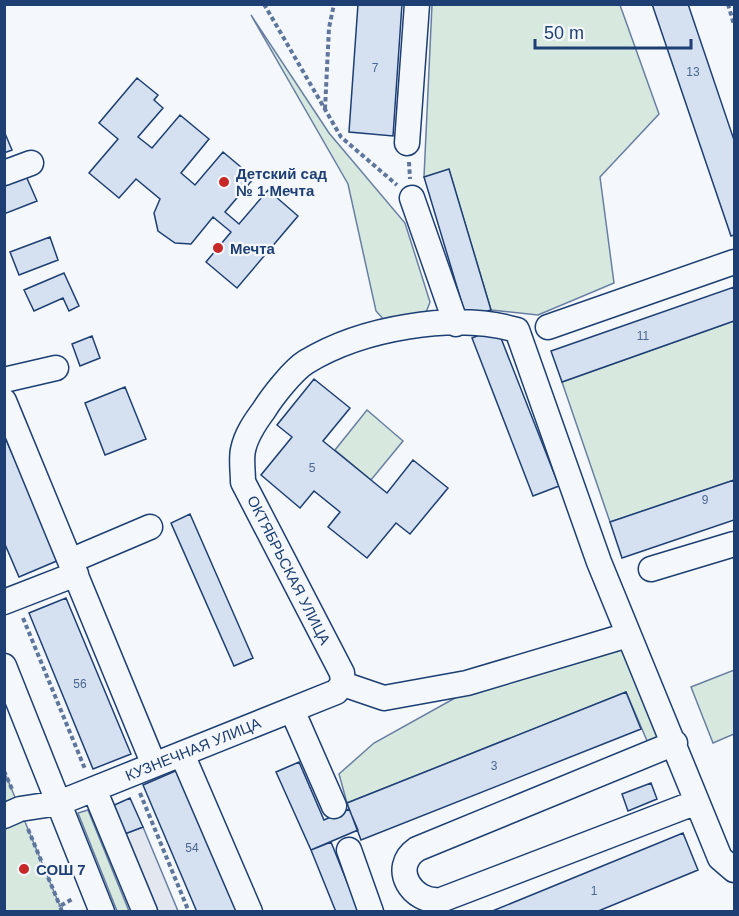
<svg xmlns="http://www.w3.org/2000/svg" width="739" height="916" font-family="Helvetica,sans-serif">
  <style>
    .green { fill: #d7e8df; stroke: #687fa3; stroke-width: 1.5 }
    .parking { fill: #e3e8f0; stroke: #687fa3; stroke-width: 1.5 }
    .building { fill: #d5e0f0; stroke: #1d3f73; stroke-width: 1.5 }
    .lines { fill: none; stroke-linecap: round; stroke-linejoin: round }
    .minor-casing { stroke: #1d3f73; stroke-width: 27 }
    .path { stroke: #5e769c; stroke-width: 4; stroke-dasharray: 4.5 3; stroke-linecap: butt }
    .minor { stroke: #f4f7fb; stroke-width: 24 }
    .poi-dot { fill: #c62828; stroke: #f4f7fb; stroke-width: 2 }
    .labels { text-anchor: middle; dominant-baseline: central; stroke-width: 4.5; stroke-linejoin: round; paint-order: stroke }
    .number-label { font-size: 12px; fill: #4b6792 }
    .poi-label { font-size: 15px; font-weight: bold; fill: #1d3f73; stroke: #f4f7fb; text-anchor: start }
    .street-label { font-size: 15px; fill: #1d3f73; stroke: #f4f7fb }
  </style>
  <rect width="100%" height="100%" fill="#f4f7fb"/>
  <path class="green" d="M432,5H620L659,114L600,177L614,283L538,315L491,310L449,170L424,177Z
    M251,15L329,133L405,223L430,302L425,315L386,322L376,311L348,184Z
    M734,321V480L610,522L562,382Z
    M367,410L403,441L371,480L335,450Z
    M618,648L628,652L659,739L648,743L626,692L347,803L339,774L374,743L464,693Z
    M734,670V734L713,743L691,687Z
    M4,771L20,809L4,816Z
    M88,810L129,911H117L78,813Z
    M23,817L62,911H5L4,826Z"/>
  <path class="parking" d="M143,827L178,911H154L122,835Z"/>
  <path class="building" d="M358,4H402L393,136L349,132Z
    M652,4H688L734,140V235L731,236Z
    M137,78L158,95L154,100L163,108L138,137L152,148L180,115L209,139L181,173L195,185L223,152L254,178L225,212L239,224L268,190L298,216L237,288L206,262L231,232L213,217L191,244L175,243L158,231L154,213L160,199L136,179L119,198L89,173L118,139L99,123Z
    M4,131L12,150L4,153Z
    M449,169L491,310L466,317L424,177Z
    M26,176L37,201L4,214V185Z
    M50,237L58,260L19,275L10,252Z
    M64,273L79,306L69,311L63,298L34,311L24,290Z
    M734,287V321L562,382L551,351Z
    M497,328L559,486L533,496L472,338Z
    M92,336L100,358L80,366L72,344Z
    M314,379L350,408L323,441L387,493L413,460L448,488L410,534L396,523L367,558L328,527L340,512L314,491L300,508L261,475L292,437L277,425Z
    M125,387L146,439L105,455L85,403Z
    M4,435L59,560L19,577L4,542Z
    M734,480V520L622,558L610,522Z
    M190,514L253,658L234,666L171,523Z
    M66,598L131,754L93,769L29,613Z
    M626,692L641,729L361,840L347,803Z
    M299,762L324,820L349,809L358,830L311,850L276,772Z
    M180,769L241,912H197L143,785Z
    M651,783L657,799L628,811L622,794Z
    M130,798L143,827L122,835L110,807Z
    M683,833L698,870L596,912H490Z
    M331,842L359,912H336L311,850Z"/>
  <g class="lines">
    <g class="minor-casing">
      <path id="minor" d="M407,143L417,4
        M4,173L31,163
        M412,198L456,324
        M548,327L734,262
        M4,380L56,368
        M4,401L154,765
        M70,561L150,527
        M651,569L734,544
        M4,602L76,574
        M4,666L102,912
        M343,684L342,673L243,482C243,472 241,459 243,450C246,435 255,422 264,410C272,397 293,370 306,362C362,328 453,312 517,330L599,562L720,858L734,870
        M343,684L384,698L467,683L628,635
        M292,710L334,806
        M675,743L417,849C389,868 413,904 441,900L697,802
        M182,754L250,912
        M94,789L145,912
        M4,816L20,809L59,803L336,692L343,684
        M349,850L371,912"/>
    </g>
    <path class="path" d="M264,4L341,137L397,185
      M728,4L734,25
      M325,109L329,28L334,4
      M409,162L410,179
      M23,618L85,769
      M4,771L12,789
      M140,793L189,912
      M28,829L60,906
      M62,912L60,906L74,898"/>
    <use href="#minor" class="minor"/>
  </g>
  <g class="poi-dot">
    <circle cx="224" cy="182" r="6"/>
    <circle cx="218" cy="248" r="6"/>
    <circle cx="24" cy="869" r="6"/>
  </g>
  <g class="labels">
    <g class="number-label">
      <text x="375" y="68">7</text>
      <text x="693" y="72">13</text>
      <text x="643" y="336">11</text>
      <text x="312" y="468">5</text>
      <text x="705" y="500">9</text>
      <text x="80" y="684">56</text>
      <text x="494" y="766">3</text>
      <text x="192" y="848">54</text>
      <text x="594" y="891">1</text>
    </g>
    <g class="poi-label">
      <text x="236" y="173">Детский сад<tspan x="236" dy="17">№ 1 Мечта</tspan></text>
      <text x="230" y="248">Мечта</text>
      <text x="36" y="869">СОШ 7</text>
    </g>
    <g class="street-label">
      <text transform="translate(289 570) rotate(63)">ОКТЯБРЬСКАЯ УЛИЦА</text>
      <text transform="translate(193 749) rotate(-22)">КУЗНЕЧНАЯ УЛИЦА</text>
    </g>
  </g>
  <rect width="739" height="916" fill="none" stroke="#1d3f73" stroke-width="12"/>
  <path d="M535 39v9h156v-9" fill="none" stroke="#1d3f73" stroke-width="3"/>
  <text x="544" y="39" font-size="18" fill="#1d3f73" stroke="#f4f7fb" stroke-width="4.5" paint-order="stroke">50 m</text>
</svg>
